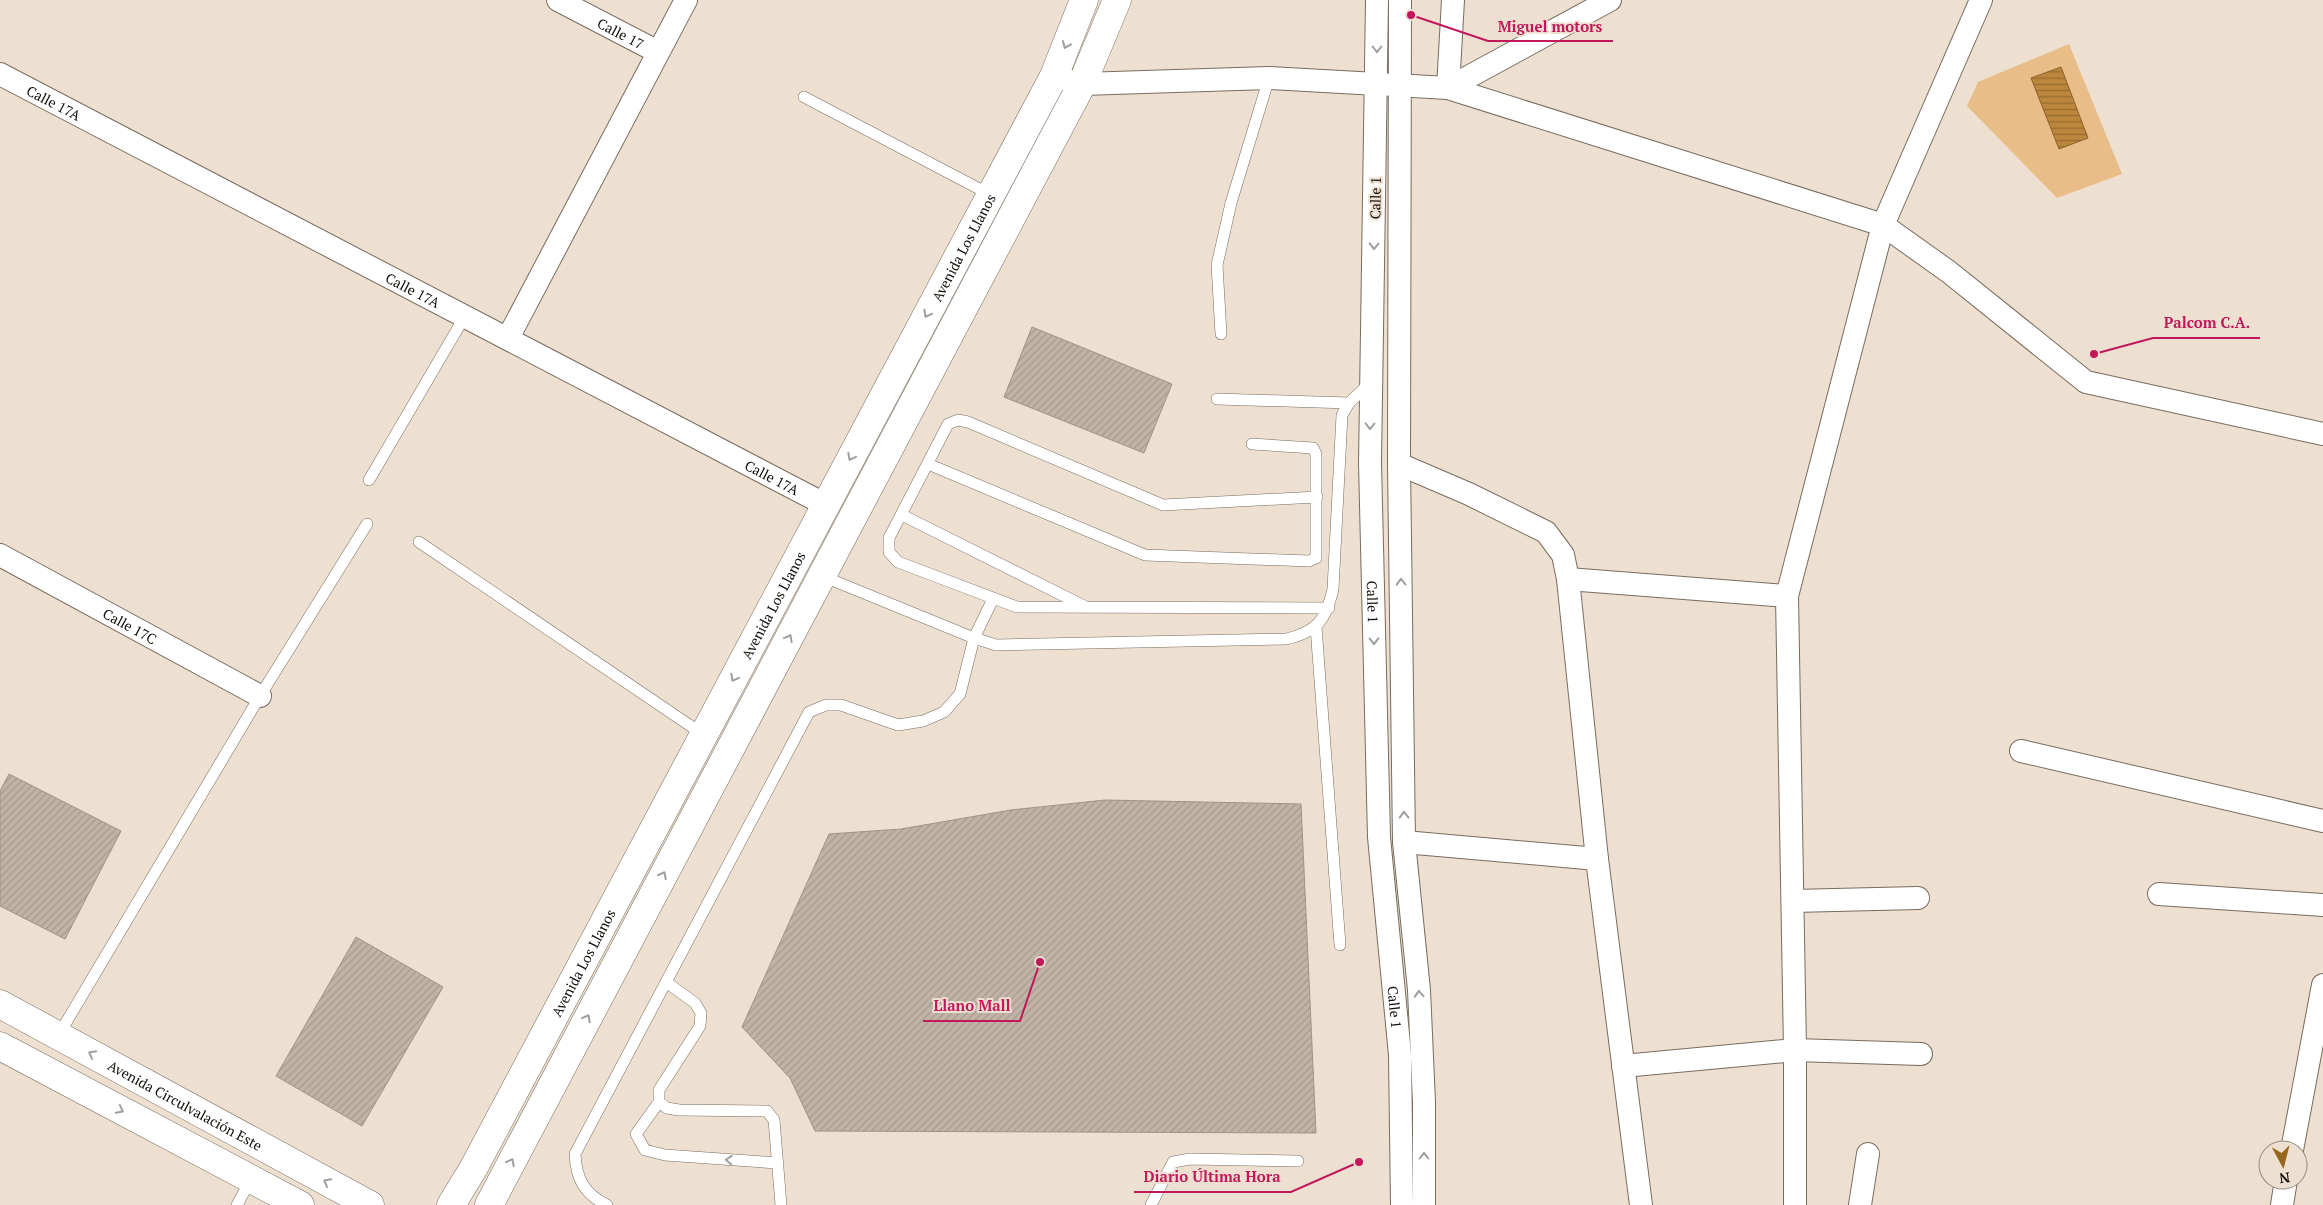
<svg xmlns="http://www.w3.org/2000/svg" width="2323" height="1205" font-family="'PT Serif',serif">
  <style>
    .pitch { fill: #e8bd88 }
    .water { fill: url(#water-rules); stroke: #89622d }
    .building { fill: url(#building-hatch); stroke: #9f9385 }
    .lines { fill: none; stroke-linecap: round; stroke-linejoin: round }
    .service-casing { stroke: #786c5f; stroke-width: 12 }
    .minor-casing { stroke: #786c5f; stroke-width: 24 }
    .tertiary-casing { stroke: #786c5f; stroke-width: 29 }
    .secondary-casing { stroke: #786c5f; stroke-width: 29 }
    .service { stroke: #fff; stroke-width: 11 }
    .minor { stroke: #fff; stroke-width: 22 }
    .tertiary { stroke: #fff; stroke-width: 28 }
    .secondary { stroke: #fff; stroke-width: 28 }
    .oneway { stroke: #a09f9d }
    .labels { text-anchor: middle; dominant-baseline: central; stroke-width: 4; stroke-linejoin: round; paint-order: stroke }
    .street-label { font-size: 14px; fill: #120e09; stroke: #ede0d1 }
    .leader { fill: none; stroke: #c2185b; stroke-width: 2 }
    .callout-dot { fill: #c2185b; stroke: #ede0d1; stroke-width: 2 }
    .callout-label { font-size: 15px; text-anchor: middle; font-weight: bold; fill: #c2185b; stroke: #ede0d1; stroke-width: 4; stroke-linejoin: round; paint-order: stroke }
  </style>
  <defs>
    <pattern id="water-rules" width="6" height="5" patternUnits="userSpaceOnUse" patternTransform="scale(1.25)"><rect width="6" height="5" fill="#bc863c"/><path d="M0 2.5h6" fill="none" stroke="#976c31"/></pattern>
    <pattern id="building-hatch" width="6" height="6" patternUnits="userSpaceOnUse" patternTransform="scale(1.25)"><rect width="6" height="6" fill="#c1b4a6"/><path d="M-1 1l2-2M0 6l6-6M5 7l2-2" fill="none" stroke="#a59a8e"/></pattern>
  </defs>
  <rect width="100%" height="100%" fill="#ede0d1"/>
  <path class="pitch" d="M2069,44L2122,174L2057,198L1967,106L1978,82Z"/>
  <path class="water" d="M2061,67L2088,138L2059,149L2031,78Z"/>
  <path class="building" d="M1032,327L1172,384L1144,453L1004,397Z
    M9,774L121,831L65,939L0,906V791Z
    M1105,800L1301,804L1316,1133L815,1131L790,1078L742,1027L829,834L901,829L1011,810Z
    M356,937L443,987L362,1126L276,1076Z"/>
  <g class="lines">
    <g class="service-casing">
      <path id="service" d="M804,97L991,195
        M1221,334L1217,265L1231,203L1269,78
        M1217,399L1349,403
        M928,464L1145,555L1309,561L1316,558V454L1313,448L1252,444
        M369,480L465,316
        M1317,497L1163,505L968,422L958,420L948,424L889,538V552L898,562L1017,607L1329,608
        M902,515L1086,607
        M419,542L704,735
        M822,576L974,638L996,645L1286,639C1317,632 1326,620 1333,589L1342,415L1349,403L1370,383
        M1316,627L1340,945
        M666,982L695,1003L701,1013L700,1026L659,1090V1102L667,1108L679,1110L767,1111L774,1120L781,1205
        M58,1036L260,696L367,524
        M659,1102L636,1134L645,1150L665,1155L778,1163
        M237,1205L251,1179
        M607,1205C584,1194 576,1178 575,1154L809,712L826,705H841L898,725L923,721L944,712L960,694L974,638L993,599
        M1151,1205L1173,1162L1190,1159L1298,1161"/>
    </g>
    <g class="minor-casing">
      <g id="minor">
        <path id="s1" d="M558,0L658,52"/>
        <path id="s2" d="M1377,0L1370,463L1379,837L1400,1055L1402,1205"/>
        <path d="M1400,0L1399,464L1404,842L1419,990L1424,1102V1205"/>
        <path id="s3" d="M0,74L826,505"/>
        <path d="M1068,80L1082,84L1269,78L1448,88L1883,225L1949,272L2086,382L2323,434"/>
        <path d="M1448,88L1610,0"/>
        <path d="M1448,88L1453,0"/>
        <path d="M508,338L686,0"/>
        <path d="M1399,464L1469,494L1546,532L1563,555L1568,579L1597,859L1641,1205"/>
        <path id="s4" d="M0,555L260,696"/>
        <path d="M1568,579L1787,596"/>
        <path d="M2021,751L2323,821"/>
        <path d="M1404,842L1597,859"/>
        <path d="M2159,894L2323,905"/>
        <path d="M1793,901L1918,898"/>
        <path d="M1623,1066L1795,1050L1921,1054"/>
        <path d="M2292,1150L2323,985"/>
        <path d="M1795,1205V1050L1787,596L1883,225L1981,0"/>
        <path d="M1860,1205L1868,1154"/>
        <path d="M2282,1205L2286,1180"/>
      </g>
    </g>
    <g class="tertiary-casing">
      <g id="tertiary">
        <path id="s5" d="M451,1205L473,1169L1054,76L1084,0"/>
        <path d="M489,1205L1082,84L1117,0"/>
      </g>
    </g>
    <g class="secondary-casing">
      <g id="secondary">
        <path id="s6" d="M0,1004L370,1205"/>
        <path d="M0,1046L300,1205"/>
      </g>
    </g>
    <use href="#service" class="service"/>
    <use href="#minor" class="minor"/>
    <use href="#tertiary" class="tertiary"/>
    <use href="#secondary" class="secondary"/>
  </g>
  <defs><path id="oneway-chevron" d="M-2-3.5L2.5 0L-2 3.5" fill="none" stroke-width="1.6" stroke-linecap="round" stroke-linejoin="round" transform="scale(1.25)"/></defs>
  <g class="oneway">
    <use href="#oneway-chevron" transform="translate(1066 45) rotate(112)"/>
    <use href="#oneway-chevron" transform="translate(1377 49) rotate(90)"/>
    <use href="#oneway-chevron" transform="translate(1374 246) rotate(91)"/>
    <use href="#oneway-chevron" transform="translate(927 314) rotate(118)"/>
    <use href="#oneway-chevron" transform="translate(1370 426) rotate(91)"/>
    <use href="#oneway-chevron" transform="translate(851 457) rotate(118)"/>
    <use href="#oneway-chevron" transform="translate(1401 582) rotate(-91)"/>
    <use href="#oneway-chevron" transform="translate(789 638) rotate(-62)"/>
    <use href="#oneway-chevron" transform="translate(1374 641) rotate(89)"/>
    <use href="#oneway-chevron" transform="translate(734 678) rotate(118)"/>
    <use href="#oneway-chevron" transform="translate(1404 815) rotate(-91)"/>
    <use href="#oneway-chevron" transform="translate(663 875) rotate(-62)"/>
    <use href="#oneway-chevron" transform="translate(1419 994) rotate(-94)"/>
    <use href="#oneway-chevron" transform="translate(587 1018) rotate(-62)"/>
    <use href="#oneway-chevron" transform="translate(92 1054) rotate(-152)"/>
    <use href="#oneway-chevron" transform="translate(120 1110) rotate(28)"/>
    <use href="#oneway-chevron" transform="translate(1424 1156) rotate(-90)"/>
    <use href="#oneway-chevron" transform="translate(729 1160) rotate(-176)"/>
    <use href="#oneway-chevron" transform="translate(511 1162) rotate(-62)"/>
    <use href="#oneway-chevron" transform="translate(327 1182) rotate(-152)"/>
  </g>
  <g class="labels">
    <g class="street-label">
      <text stroke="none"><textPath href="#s1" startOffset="71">Calle 17</textPath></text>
      <text stroke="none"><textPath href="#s3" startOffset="61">Calle 17A</textPath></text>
      <text transform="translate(1375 198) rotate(-89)">Calle 1</text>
      <text stroke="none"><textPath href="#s5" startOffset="1086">Avenida Los Llanos</textPath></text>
      <text stroke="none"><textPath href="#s3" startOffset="466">Calle 17A</textPath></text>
      <text stroke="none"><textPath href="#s3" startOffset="871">Calle 17A</textPath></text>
      <text stroke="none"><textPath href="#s2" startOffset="602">Calle 1</textPath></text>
      <text stroke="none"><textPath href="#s5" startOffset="681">Avenida Los Llanos</textPath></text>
      <text stroke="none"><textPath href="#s4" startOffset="148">Calle 17C</textPath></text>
      <text stroke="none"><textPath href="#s5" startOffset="276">Avenida Los Llanos</textPath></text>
      <text stroke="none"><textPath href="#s2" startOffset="1008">Calle 1</textPath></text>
      <text stroke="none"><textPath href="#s6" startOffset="211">Avenida Circulvalación Este</textPath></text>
    </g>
  </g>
  <path class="leader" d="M1411 15L1488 41H1613M2094 354L2153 338H2260M1040 962L1020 1021H923M1359 1162L1291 1192H1134"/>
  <g class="callout-dot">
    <circle cx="1411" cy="15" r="5"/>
    <circle cx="2094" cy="354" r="5"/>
    <circle cx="1040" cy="962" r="5"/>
    <circle cx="1359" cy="1162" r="5"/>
  </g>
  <g class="callout-label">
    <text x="1550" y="32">Miguel motors</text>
    <text x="2207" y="328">Palcom C.A.</text>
    <text x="972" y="1011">Llano Mall</text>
    <text x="1212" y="1182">Diario Última Hora</text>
  </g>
  <g transform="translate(2283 1165) rotate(173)"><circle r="24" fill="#ede0d1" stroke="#958c81"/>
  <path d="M0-4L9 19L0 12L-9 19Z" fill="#98661a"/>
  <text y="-8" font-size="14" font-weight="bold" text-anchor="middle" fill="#120e09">N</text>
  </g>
</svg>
